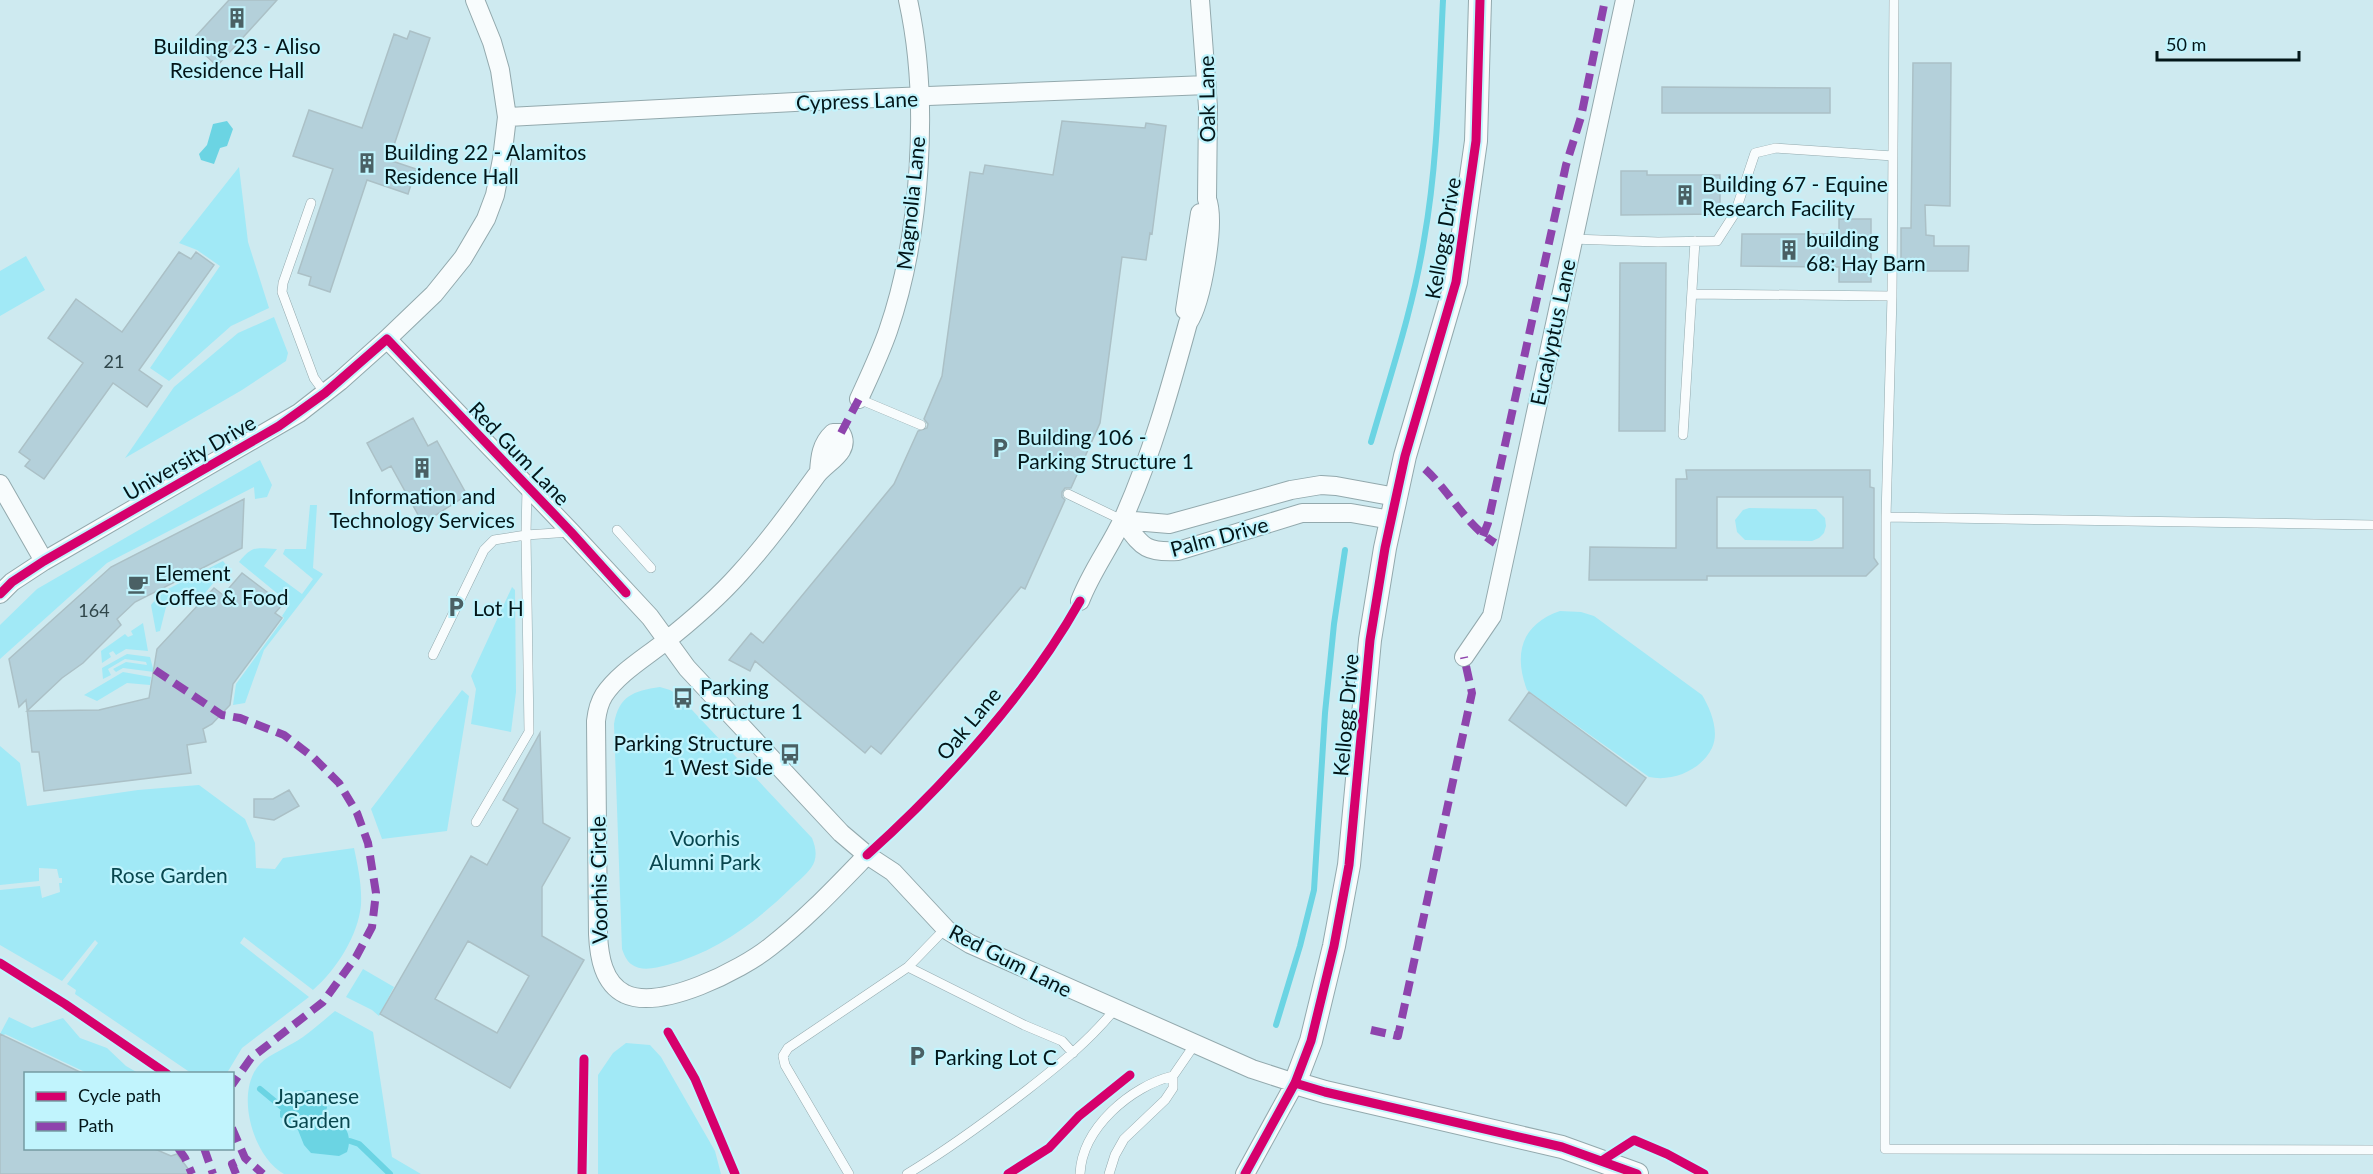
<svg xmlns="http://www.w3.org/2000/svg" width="2373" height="1174" font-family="Lato,sans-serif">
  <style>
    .green { fill: #a1e9f6 }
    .water { fill: #6bd4e3 }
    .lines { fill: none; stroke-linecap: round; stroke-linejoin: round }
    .stream { stroke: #6bd4e3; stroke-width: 6 }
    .building { fill: #b4d0da; stroke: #abc0c6; stroke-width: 1.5; fill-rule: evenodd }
    .service-casing { stroke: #93a9ad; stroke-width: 10 }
    .minor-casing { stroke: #93a9ad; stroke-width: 20 }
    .tertiary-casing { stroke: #93a9ad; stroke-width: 24 }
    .service { stroke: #f8fcfd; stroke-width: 9 }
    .minor { stroke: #f8fcfd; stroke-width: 18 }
    .tertiary { stroke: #f8fcfd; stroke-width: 22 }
    .quiet { stroke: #8e44ad; stroke-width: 8; stroke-dasharray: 15 8; stroke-linecap: butt }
    .cycleway-casing { stroke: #c1f4fd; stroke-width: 13 }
    .cycleway { stroke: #d6006c; stroke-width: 9 }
    .labels { text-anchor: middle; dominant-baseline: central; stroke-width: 4.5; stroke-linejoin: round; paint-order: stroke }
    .number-label { font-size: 18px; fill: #30464a }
    .poi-label { font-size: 21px; fill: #031619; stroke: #c1f4fd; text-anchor: start }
    .street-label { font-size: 21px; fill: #031619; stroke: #c1f4fd }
    .park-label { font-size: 21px; fill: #08464e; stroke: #c1f4fd }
  </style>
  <rect width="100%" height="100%" fill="#ceeaf0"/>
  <path class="green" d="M239,167L248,242L269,308L231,326L169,381L150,368L220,266L197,250L179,243Z
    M26,256L45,290L0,316V271Z
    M274,317L288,353L286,361L242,390L125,458L174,387L238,333Z
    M260,460L272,485L267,497L255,499L254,487L107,563L0,659V625L37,589Z
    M310,505H317L313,568L323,574L264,650L245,703L233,705L236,684L284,618L282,616L290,604L239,562C253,545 256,548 277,549L264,566L302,594L313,579L283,554L285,549H306Z
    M1749,508L1816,509L1825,518L1826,526L1824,533L1819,538L1812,541L1745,540L1737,532L1735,520L1743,510Z
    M223,561L227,566L202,597L181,595L166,607L160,631L156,632L151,605L162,592Z
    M512,587L515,590L516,692L511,732L471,724L476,689L471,676Z
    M1560,611L1581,612L1594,616L1702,695C1710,708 1720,731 1712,748C1701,770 1673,782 1649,777L1527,690C1513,653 1522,624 1560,611Z
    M143,623L148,651L126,649L116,655L113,651L109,653L111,657L102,663L101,651L125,634L128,637L133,635L131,631Z
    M127,654L150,657L154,672L123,668L116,672L113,669L126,662L147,665L146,662L125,659L108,669L111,675L103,679L102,668Z
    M123,672L151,677L150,685L127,683L97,701L84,695Z
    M660,687L670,690L678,695L812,838C816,848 818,858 811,868C806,875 797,882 791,888C755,923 716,952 667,965C655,968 642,972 631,964C626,960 624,954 622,949L614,724C619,696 633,691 660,687Z
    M462,690L469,696L447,831L382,839L371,809Z
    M0,746L20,763L27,806L138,790L199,785L245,819L255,843L256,868L275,869L283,858L354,848C358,867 362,885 361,905C358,936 336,970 313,990L244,937L240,943L309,997L242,1048L227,1073H191L75,994L76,990L67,984L98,943L95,940L62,981L0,945V890L40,886L42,898L60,892L59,883H62V878H59L57,869L39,868V881L0,885Z
    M363,969L394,987L379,1016L372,1010L346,997Z
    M335,1011L373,1032L392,1157L421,1174H284C253,1157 234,1092 260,1064C269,1054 291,1046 303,1037C314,1029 324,1020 335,1011Z
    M9,1017L32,1028L63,1018L80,1038L107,1048L126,1066L138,1073H87L5,1034L0,1040V1034Z
    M626,1043L650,1045L661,1057L715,1151L721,1174H598V1075L613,1053Z"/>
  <path class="water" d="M227,121L233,129L227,146L220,148L214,164L201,160L199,154L207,145L213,124Z
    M310,1090L324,1098L327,1107L325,1117L331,1123C348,1122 352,1138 347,1152L339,1156L311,1153L304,1145L298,1130L280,1117V1111L302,1091Z"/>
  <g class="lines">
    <path class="stream" d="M1371,442C1390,376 1413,309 1424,240C1438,161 1439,80 1443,0
      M1276,1025L1300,946L1314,890L1325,713L1334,624L1345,550
      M260,1089L283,1108
      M350,1141L359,1144L390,1174"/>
  </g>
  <path class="building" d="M229,0H277L217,66L201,51L206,45L196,36Z
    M410,31L430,38L389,160L416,169L408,194L367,180L330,292L309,285L311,277L298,273L333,169L293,156L309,110L362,128L394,34L407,39Z
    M1913,63H1951L1950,206L1925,205L1926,235L1934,236V246H1969L1968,271H1901V228H1911Z
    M1662,87L1830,88V113H1662Z
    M1062,121L1145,128L1146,123L1166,126L1152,234L1150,233L1146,260L1122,257L1100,423L1071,488H1065L1062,492V497L1065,500L1025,589L1021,587L881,754L871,746L865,753L755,661L750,671L729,660L751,633L763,643L894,484L918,431L927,428L928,424L924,419L942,376L970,172L983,174L985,165L1053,175Z
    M1621,171H1647V175H1720V214L1621,215Z
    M1839,219H1871V282H1839V267L1741,266L1742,234H1839Z
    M179,252L191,259L196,252L214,265L139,370L162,386L147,407L113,383L44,479L25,466L30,460L19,452L83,363L48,338L76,299L122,332Z
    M1620,263H1666L1665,431H1619Z
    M413,418L428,446L437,441L467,495L425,522L424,519L421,520L391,466L382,471L367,443Z
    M1686,470H1870V487L1874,488V558L1878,564L1866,576H1707V580H1589L1590,547L1676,548V479H1687ZM1717,497H1843V548H1717Z
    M244,499L242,548L135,602L117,619L121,625L83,663L62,678L27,711L99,710L149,698L157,649L214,588L223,595L242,573L283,604L275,613L282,618L233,684L230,705L212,724L203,729L206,742L187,745L191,773L44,791L39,752H32L26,700L19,707L9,659L111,567Z
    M1529,692L1646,778L1626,806L1509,720Z
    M540,733L543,823L570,838L542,887V936L584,960L510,1088L380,1014L471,856L487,865L518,809L503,800ZM468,941L529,976L497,1033L435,999Z
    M289,790L299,806L274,820L254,817V799H273Z
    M0,1034L84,1074H26V1149H155L171,1156L177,1154L192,1174H0Z"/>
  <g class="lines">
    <g class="service-casing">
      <path id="service" d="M1894,0L1892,296L1886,517L2373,525
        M311,203L283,283L282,292L314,378L325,393
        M1572,239L1658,242L1717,241L1735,213L1755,153L1776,148L1893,156
        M1692,294L1892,296
        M859,399L921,425
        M1683,435L1695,241
        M527,487L526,535L571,532
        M1068,494L1122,520
        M1886,517L1885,1149L2373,1150
        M617,530L651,568
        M433,655L484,550L494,540L526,535L529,732L476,822
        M908,967L1024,1025L1062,1041L1073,1053
        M849,1174L785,1065L783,1056L788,1048L908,967L940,934L947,930
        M907,1174C949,1149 988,1120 1027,1090C1059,1065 1089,1041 1115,1009
        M1080,1174C1082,1128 1131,1086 1173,1076L1195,1044
        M1109,1174L1115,1155L1124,1139L1165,1100L1173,1088V1076"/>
    </g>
    <g class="minor-casing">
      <path id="minor" d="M507,117L851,99L1207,85
        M1185,310L1200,213
        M387,339L571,532L650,617L687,668L841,833L867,855L893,872L947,930L970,944L1252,1069L1295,1083L1245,1174
        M859,399C869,377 880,354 888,331C921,236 930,99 908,0
        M819,472C820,457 821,444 833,433H841C852,452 826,462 816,476C792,509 768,542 740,573C717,599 690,622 662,644C643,659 618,674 604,695C599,703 597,712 596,721L598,934C599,956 603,983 625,994C661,1011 741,970 770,947C805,920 836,887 867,855
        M0,484L44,561
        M1122,520C1142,546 1144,553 1178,551L1302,513H1351L1391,520
        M1122,520L1169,524L1291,490L1321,485L1336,486L1396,497
        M0,594L12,582L44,561L299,413L340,381L387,339L434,294L463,258L486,219L495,195L502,159L507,117L500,70L492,42L475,0
        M1080,601C1091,572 1110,547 1123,519C1151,457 1170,389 1188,323C1202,302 1216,222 1207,199L1208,107L1200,0
        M1464,657L1492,616L1625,0"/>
    </g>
    <g class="tertiary-casing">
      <path id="tertiary" d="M1480,0L1476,141L1456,282L1405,456L1385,548L1370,640L1349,865L1334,946L1311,1041L1295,1083L1325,1092L1562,1147L1637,1174"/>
    </g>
    <use href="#service" class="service"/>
    <use href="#minor" class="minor"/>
    <use href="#tertiary" class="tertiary"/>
    <path class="quiet" d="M841,433L859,399
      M1425,469C1450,492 1466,525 1495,543
      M1483,536L1488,523L1566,165L1581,117L1605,0
      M155,670L222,715L240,718L284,735L314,758L339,783L357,813L368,843L376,893L372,927L356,957L323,1002L251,1058L232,1085
      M1371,1030L1398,1036L1472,693L1464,657
      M232,1128L245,1158L263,1174
      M178,1148L185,1158L192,1174
      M204,1148L213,1174
      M236,1174L232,1164L245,1158"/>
    <g class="cycleway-casing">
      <path id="cycleway" d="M0,594L12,582L44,561L279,426L325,393L387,339L571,532L626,593
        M867,855C945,785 1029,692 1080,601
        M0,963L65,1004L167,1074
        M668,1032L695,1079L735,1174
        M1295,1083L1325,1092L1562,1147L1637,1174
        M1603,1160L1634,1140L1667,1154L1704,1174
        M582,1174L584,1059
        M1008,1174L1049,1148L1079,1116L1130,1075
        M1245,1174L1295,1083L1311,1041L1334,946L1349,865L1370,640L1385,548L1405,456L1456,282L1476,141L1480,0"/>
    </g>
    <use href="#cycleway" class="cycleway"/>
  </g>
  <defs>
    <g id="building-bare" transform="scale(1.62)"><path d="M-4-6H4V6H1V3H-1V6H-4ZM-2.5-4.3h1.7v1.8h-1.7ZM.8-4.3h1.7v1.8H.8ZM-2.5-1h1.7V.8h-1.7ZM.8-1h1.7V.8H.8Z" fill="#4a6064" stroke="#c1f4fd" stroke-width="2.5" paint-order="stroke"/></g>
    <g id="parking-bare" transform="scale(1.62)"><path d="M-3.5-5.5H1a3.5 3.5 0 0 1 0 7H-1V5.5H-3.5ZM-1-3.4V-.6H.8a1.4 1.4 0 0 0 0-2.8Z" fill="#4a6064" stroke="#c1f4fd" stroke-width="2.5" paint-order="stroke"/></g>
    <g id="cafe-bare" transform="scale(1.62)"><path d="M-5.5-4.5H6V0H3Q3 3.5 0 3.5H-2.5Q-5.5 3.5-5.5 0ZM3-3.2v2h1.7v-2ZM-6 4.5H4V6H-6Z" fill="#4a6064" stroke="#c1f4fd" stroke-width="2.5" paint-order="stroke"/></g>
    <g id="bus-bare" transform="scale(1.62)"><path d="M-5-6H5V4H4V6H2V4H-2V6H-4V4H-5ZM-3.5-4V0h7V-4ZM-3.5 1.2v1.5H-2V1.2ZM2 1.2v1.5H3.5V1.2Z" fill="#4a6064" stroke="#c1f4fd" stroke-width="2.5" paint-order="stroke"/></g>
  </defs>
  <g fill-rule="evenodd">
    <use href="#building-bare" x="237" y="18"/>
    <use href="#building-bare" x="367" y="163"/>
    <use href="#building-bare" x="1685" y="195"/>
    <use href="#building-bare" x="1789" y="250"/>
    <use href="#parking-bare" x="1000" y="448"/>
    <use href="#building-bare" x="422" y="468"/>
    <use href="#cafe-bare" x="138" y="584"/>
    <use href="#parking-bare" x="456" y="607"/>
    <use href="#bus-bare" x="683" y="698"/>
    <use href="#bus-bare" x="790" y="754"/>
    <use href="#parking-bare" x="917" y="1056"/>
  </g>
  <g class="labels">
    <g class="number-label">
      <text x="114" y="361">21</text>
      <text x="94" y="610">164</text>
    </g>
    <g class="poi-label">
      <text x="237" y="45" text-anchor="middle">Building 23 - Aliso<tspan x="237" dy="24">Residence Hall</tspan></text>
      <text x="384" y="151">Building 22 - Alamitos<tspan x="384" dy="24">Residence Hall</tspan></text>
      <text x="1702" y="183">Building 67 - Equine<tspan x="1702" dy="24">Research Facility</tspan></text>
      <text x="1806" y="238">building<tspan x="1806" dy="24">68: Hay Barn</tspan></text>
      <text x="1017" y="436">Building 106 -<tspan x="1017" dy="24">Parking Structure 1</tspan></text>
      <text x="422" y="495" text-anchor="middle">Information and<tspan x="422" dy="24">Technology Services</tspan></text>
      <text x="155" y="572">Element<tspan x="155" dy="24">Coffee &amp; Food</tspan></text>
      <text x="473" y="607">Lot H</text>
      <text x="700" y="686">Parking<tspan x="700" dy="24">Structure 1</tspan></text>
      <text x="773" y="742" text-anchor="end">Parking Structure<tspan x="773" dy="24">1 West Side</tspan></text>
      <text x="934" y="1056">Parking Lot C</text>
    </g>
    <g class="street-label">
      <text transform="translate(1206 99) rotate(-91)">Oak Lane</text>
      <text transform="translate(857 100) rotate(-2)">Cypress Lane</text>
      <text transform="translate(910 203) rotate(-84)">Magnolia Lane</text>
      <text transform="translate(1442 238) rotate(-80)">Kellogg Drive</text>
      <text transform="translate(1552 332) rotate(-78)">Eucalyptus Lane</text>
      <text transform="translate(520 453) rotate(46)">Red Gum Lane</text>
      <text transform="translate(189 457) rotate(-30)">University Drive</text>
      <text transform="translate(1219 536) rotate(-15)">Palm Drive</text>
      <text transform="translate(1345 715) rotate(-85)">Kellogg Drive</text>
      <text transform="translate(968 723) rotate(-50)">Oak Lane</text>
      <text transform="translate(598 880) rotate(-91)">Voorhis Circle</text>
      <text transform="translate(1011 960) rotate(27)">Red Gum Lane</text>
    </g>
    <g class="park-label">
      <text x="705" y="837">Voorhis<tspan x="705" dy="24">Alumni Park</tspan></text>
      <text x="169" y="874">Rose Garden</text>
      <text x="317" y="1095">Japanese<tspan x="317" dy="24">Garden</tspan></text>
    </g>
  </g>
  <rect x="24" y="1072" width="210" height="78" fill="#c1f4fd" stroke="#759ba2" stroke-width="1.5"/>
  <rect x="36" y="1092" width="30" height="9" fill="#d6006c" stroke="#759ba2" stroke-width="1.5"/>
  <text x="78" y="1102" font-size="18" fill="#031619">Cycle path</text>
  <rect x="36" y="1122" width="30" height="9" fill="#8e44ad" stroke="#759ba2" stroke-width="1.5"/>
  <text x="78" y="1132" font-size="18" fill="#031619">Path</text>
  <path d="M2157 51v9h142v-9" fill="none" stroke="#031619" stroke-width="3"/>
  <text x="2166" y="51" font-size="18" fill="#031619" stroke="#c1f4fd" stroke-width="4.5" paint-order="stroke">50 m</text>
</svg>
